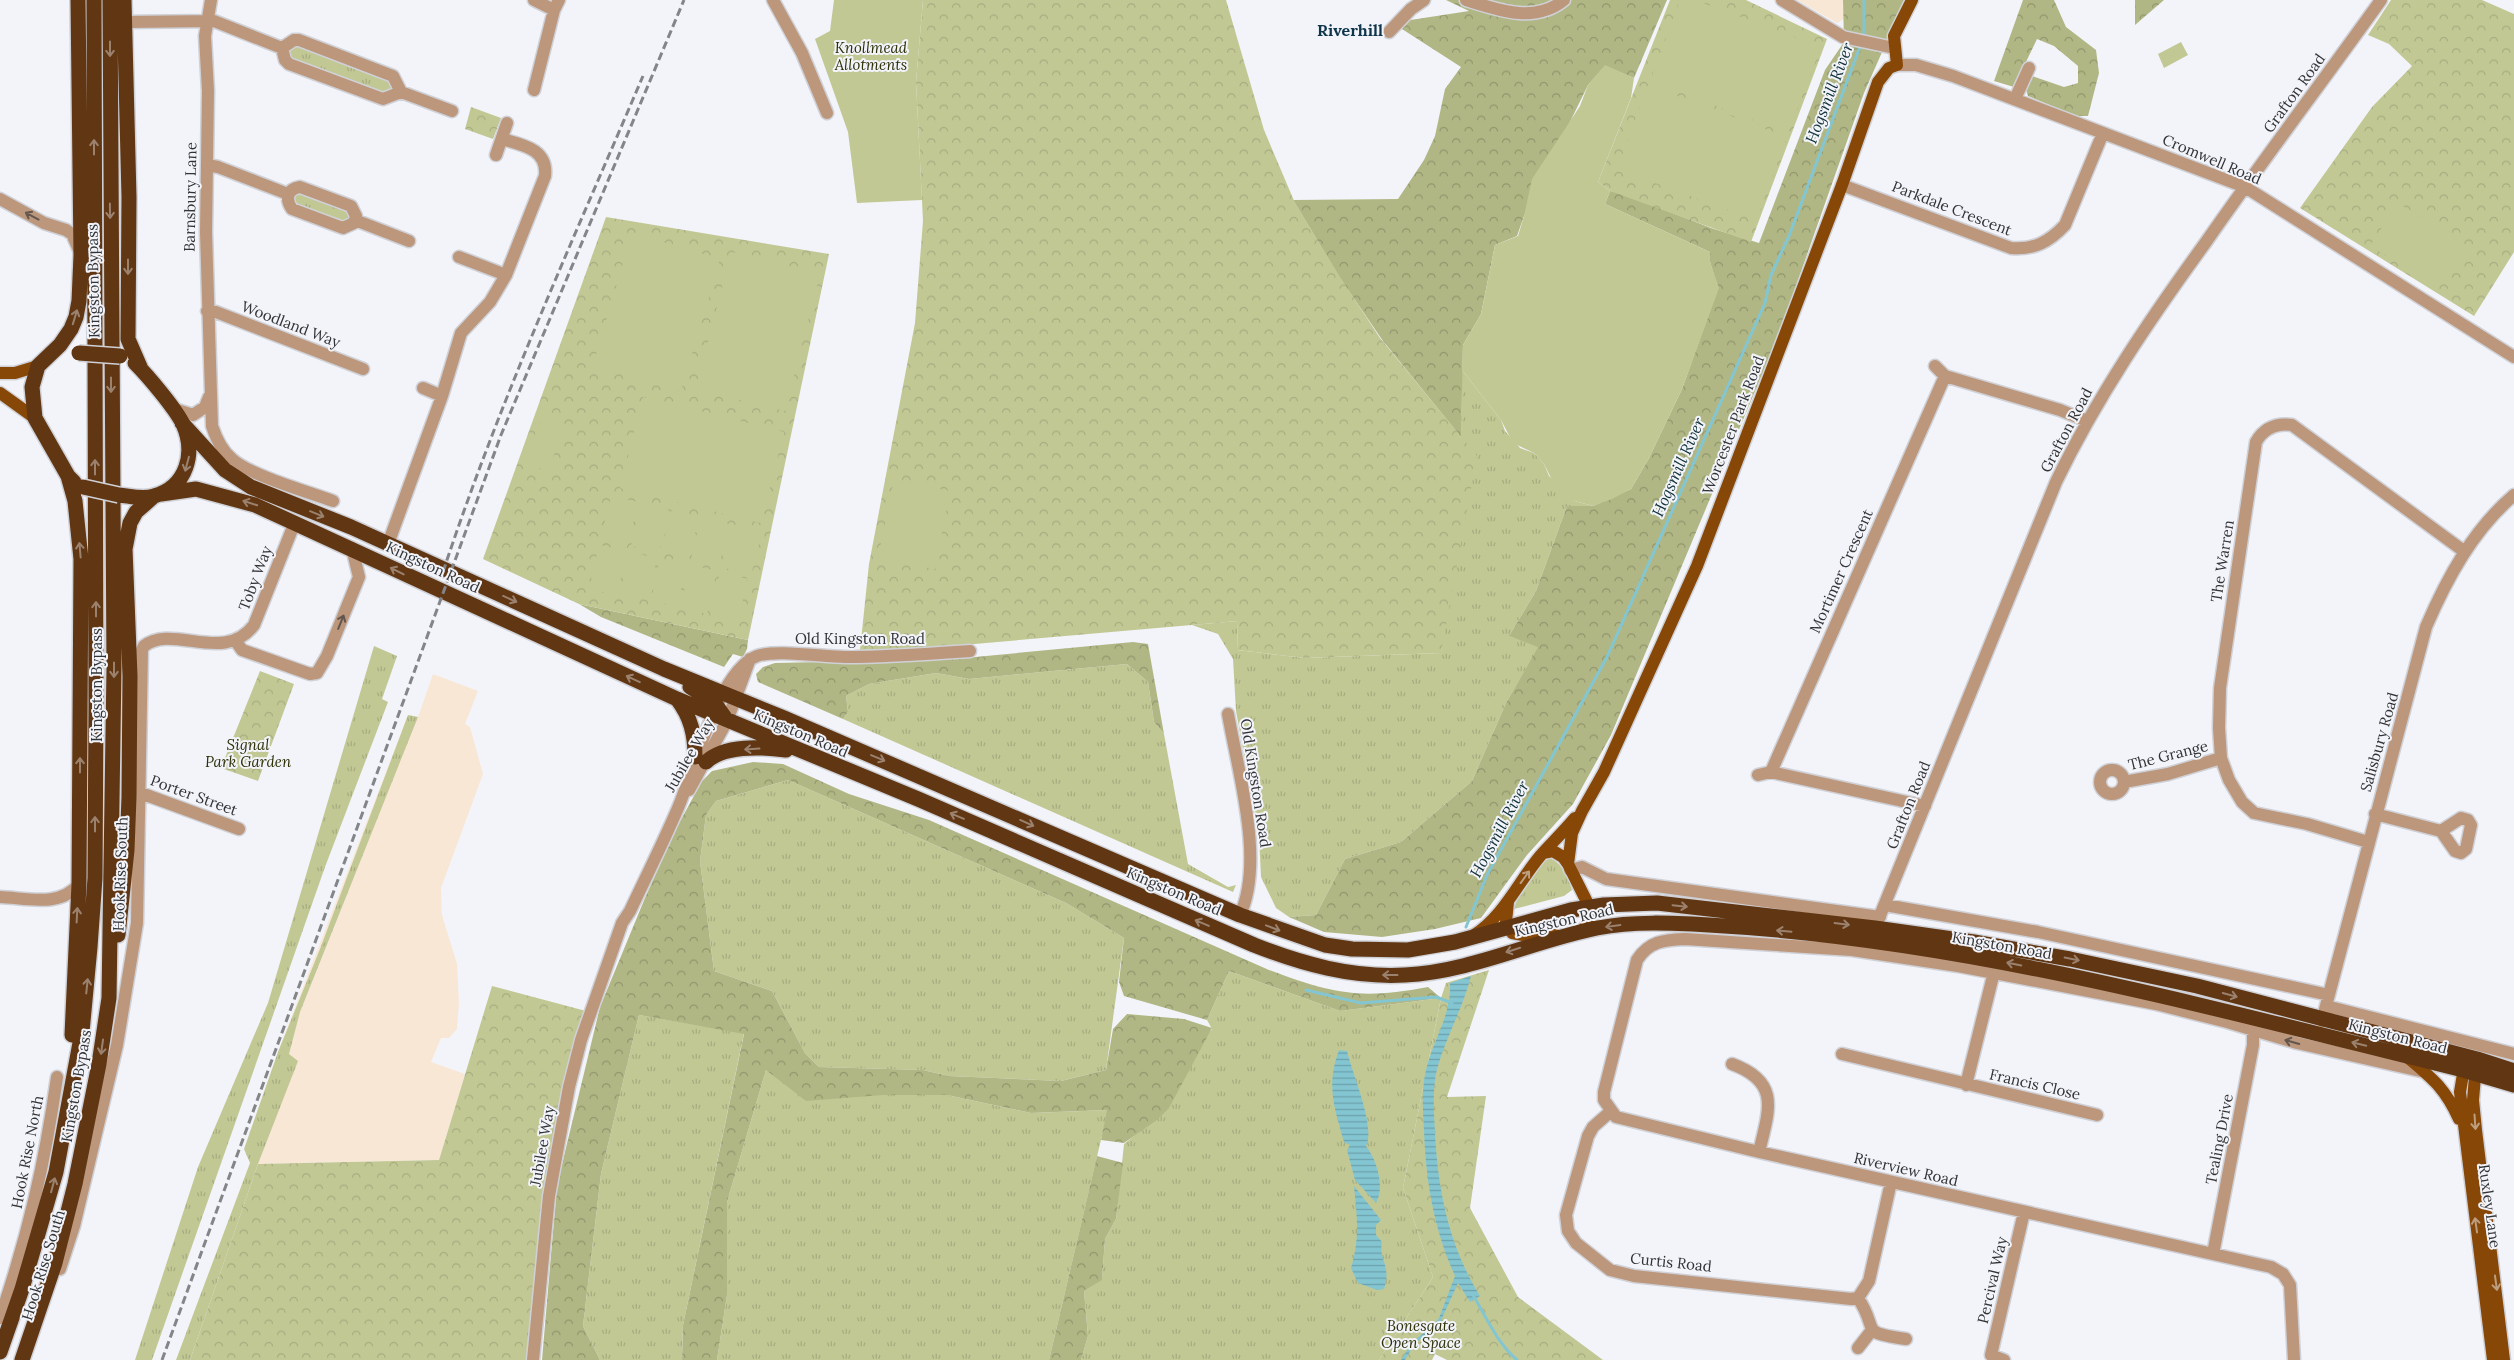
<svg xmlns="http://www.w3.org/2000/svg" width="2514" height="1360" font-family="Lora,serif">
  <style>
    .industrial { fill: #f9e7d6 }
    .grass { fill: url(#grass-tufts) }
    .forest { fill: url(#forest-crowns) }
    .park { fill: url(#park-crowns) }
    .garden { fill: #c2c894 }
    .water { fill: url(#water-rules) }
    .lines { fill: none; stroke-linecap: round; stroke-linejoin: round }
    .stream { stroke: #83c6d2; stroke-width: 3 }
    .minor-casing { stroke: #cfd1d7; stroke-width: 15 }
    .major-casing { stroke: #cfd1d7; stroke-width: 15 }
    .highway-casing { stroke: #cfd1d7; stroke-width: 18 }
    .minor { stroke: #bc977c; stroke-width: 12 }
    .major { stroke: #874707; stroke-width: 12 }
    .highway { stroke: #613613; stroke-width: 15 }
    .rail { stroke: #838588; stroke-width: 3; stroke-dasharray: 8 4; stroke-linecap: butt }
    .highway-bridge-casing { stroke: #cfd1d7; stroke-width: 18; stroke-linecap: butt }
    .highway-bridge { stroke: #613613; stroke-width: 15 }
    .oneway { stroke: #9b826f }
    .oneway2 { stroke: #62564e }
    .oneway3 { stroke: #bc9e80 }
    .labels { text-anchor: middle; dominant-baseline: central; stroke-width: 4; stroke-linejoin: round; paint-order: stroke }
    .park-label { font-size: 15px; font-style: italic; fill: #2d3007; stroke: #f2f4fa }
    .street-label { font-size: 15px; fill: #323335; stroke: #f2f4fa }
    .neighbourhood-label { font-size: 16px; font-weight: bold; fill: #0e354c; stroke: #f2f4fa }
    .water-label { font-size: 16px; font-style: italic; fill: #103137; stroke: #f2f4fa }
  </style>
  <defs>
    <pattern id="grass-tufts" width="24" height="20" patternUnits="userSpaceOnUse" patternTransform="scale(1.25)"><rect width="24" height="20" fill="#c2c894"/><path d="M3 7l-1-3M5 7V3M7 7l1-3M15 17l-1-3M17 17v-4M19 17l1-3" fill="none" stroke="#a7ac80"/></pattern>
    <pattern id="forest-crowns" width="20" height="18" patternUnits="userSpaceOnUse" patternTransform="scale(1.25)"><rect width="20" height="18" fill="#b1b784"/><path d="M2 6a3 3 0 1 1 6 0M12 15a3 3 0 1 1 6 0" fill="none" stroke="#91956d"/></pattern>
    <pattern id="park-crowns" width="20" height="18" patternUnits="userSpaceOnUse" patternTransform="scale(1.25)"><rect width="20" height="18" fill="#c2c894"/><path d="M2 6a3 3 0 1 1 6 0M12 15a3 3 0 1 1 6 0" fill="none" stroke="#a7ac80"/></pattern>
    <pattern id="water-rules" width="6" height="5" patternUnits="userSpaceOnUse" patternTransform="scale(1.25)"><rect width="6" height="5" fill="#83c6d2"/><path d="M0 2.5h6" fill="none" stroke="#6ca1ab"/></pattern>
  </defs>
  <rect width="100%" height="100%" fill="#f2f4fa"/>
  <path class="industrial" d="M1797,0H1843L1844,19L1837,23Z
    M433,674L478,691L465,724L470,727L483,774L441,888L442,915L457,964L459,1003L457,1029L449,1038H441L431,1062L465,1074L439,1160L258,1164L297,1061L278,1052L408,715L418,717Z"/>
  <path class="grass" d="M293,45L387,76L393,88L386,94L291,60L288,48Z
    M295,192L347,207L350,217L340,223L295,205L292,202Z
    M1462,370L1501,420L1505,431L1520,448L1534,453L1544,464L1549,476L1575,501L1593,506H1567L1536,591L1509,636L1539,646L1506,703L1472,781L1401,842L1345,859L1316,915L1289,917L1276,908L1261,877L1259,836L1236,711L1233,659L1218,634L1192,625L1238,621L1237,650L1305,658L1441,653L1461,437Z
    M374,646L397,656L382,699L388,702L325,867L152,1360H135L198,1167L268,1003Z
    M1127,664L1148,682L1154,722L1164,734L1188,864L1228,887L1236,885L1233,892L843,719L848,712L846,696L869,684L936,673L969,679Z
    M408,715L418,717L300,1012L289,1054L298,1061L258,1164L190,1360H176L250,1163L244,1149L278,1052L320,949Z
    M788,780L1066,903L1124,938L1106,1070L1061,1081L949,1076L923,1070L819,1067L805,1053L772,991L714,971L700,861L706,815L716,801Z
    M1550,858C1562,863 1569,878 1572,890L1564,896L1514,909C1517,895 1537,864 1550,858Z
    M1229,971L1340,1011L1441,998L1403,1188L1433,1277L1379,1360H1081L1088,1336L1084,1291L1102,1279L1105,1239L1116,1219L1124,1144L1140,1131L1212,1029L1207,1020Z
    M639,1015L744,1033L683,1325L682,1360H600L583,1326L601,1174Z
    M766,1070L883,1095H947L1031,1113L1108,1110L1049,1360H717L727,1295V1202Z"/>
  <path class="forest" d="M1446,0H1667L1634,78L1605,66L1588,85L1524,216L1517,236L1495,245L1481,314L1463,345L1461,437L1383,341L1340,278L1293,200L1398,199L1424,160L1435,136L1445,89L1461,67L1402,29L1404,21L1469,11Z
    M1843,0H1905L1864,93L1779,334L1611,735L1573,804L1527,855L1481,918L1435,929L1382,937L1324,932L1289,917L1316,915L1345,859L1401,842L1472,781L1506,703L1538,647L1509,636L1536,591L1567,506H1593L1631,489L1649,458L1682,389L1718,288L1710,262V252L1605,204L1610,191L1622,193L1711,228L1759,243L1825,70L1844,42Z
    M2023,0H2054L2066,27L2096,50L2099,73L2088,116H2076L2028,96L2025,87L2032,76L2064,87L2078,83V66L2054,46L2037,39L2014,87L1994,81Z
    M2135,0H2164L2135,25Z
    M579,604L748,640L747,649L743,657L733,654L724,667L601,617Z
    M1133,642L1148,644L1164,734L1154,722L1148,682L1127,664L969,679L936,673L869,684L846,696L848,712L843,719L758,682L756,674L763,667L775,663L954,659Z
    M753,762L783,764L849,794L929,820L1269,970C1333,994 1360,1000 1428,987L1441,998L1340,1011L1229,971L1207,1020L1124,996L1119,982L1124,938L1066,903L788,780L716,801L706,815L700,861L714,971L772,991L805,1053L819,1067L923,1070L949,1076L1061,1081L1106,1070L1113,1029L1127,1014L1184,1019L1212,1028L1169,1108L1157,1120L1124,1143L1101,1140L1107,1110L1031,1113L947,1095H883L806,1101L766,1070L727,1202V1295L717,1360H682L683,1325L744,1034L639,1015L601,1174L583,1326L600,1360H542L557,1185L600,1007L645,898L677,827L702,781L712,771Z
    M1097,1156L1123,1163L1116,1219L1105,1239L1102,1280L1084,1291L1088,1336L1081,1360H1049Z"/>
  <path class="park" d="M923,0H1226L1264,130L1295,203L1338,274L1380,338L1477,456L1441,653L1305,658L1237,650L1238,621L928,648L860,650L869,564L915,323L923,221L916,82Z
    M1670,0H1746L1827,39L1751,242L1610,191L1598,182Z
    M2391,0H2482L2514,14V252L2474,316L2300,208L2372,107L2412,66L2389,44L2368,35Z
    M471,107L501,118L493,139L465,129Z
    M606,217L829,254L748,640L579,604L483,559Z
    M260,671L294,684L258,781L221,768Z
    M1489,970L1447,1097L1486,1096L1470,1208L1518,1297L1603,1360H1447L1435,1354L1432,1360H1379L1433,1277L1403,1188L1441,998L1446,983Z
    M492,986L586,1011L559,1102L545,1194L527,1360H190L258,1164L439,1160Z"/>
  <path class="garden" d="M834,0H923L916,82L922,200L857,203L848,132L815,39L830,31Z
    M1680,0H1695L1821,47L1788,133L1650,81Z
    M2181,42L2188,55L2164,68L2158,54Z
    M1605,65L1634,78L1631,98L1598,182L1610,191L1605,204L1710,252V262L1719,288L1682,389L1649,458L1631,489L1612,499L1593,506L1575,501L1557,490L1544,464L1534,453L1513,443L1501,420L1462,370L1463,345L1481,314L1495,245L1518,236L1524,216L1532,179L1580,106L1588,85Z
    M1648,85L1787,137L1756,220L1617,169Z
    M2398,203L2467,246L2439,287L2370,246Z
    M632,233L720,259L681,391L593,365Z
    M731,252L820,274L785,411L696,389Z
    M643,397L784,432L761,523L620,488Z
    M542,416L565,425L548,471L524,462Z
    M894,480L950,491L935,569L878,558Z
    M611,496L638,502L628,545L601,538Z
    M641,503L669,510L659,552L631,546Z
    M671,511L699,517L689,559L661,552Z
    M701,518L729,524L719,566L691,560Z
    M732,524L762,532L751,575L721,567Z
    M599,545L627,551L617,595L589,589Z
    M629,552L657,558L647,600L620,594Z
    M660,559L687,565L677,606L651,600Z
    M691,565L717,571L707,614L680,607Z
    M720,572L748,579L738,621L710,614Z"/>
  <path class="water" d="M1471,976C1463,1008 1446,1037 1437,1069C1432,1090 1434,1112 1435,1133C1438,1191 1449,1246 1480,1296L1470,1302L1458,1283L1439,1325L1415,1343L1405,1360H1401L1413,1341L1432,1327L1439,1318L1455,1276C1434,1229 1426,1183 1424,1131C1423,1111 1421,1090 1426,1070C1433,1040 1452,1014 1450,983Z
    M1339,1050L1347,1051C1352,1073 1376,1127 1366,1146C1377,1160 1385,1187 1376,1203L1355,1180L1347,1150L1350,1145L1344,1142C1334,1107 1326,1085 1339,1050Z
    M1354,1186L1381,1220L1376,1225V1235L1382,1242C1378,1259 1392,1266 1384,1289L1377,1290L1358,1283L1351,1268C1360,1238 1357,1217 1354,1186Z"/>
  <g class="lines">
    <path class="stream" d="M1864,38V0
      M1466,927L1487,875L1607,657L1765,303L1771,275L1789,236L1861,44
      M1306,990L1361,1003L1436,997L1452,1003
      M1473,1295C1486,1317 1498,1344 1517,1360"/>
    <g class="minor-casing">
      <path id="minor" d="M211,0L205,36L208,91L206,232L212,426C216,438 222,451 232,459C249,475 309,492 333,501
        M534,0L554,10
        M773,0L802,53L827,113
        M1466,0C1498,10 1535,24 1564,0
        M1782,0L1843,37L1894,48
        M125,22L214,21L282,48L294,40H299L393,76L401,92L383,99L289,64L285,60L282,48
        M1389,32L1411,9L1424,0
        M1897,65H1916L1953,76L2245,187L2514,357
        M534,90L554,10L559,0
        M401,92L452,111
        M2015,99L2029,68
        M496,155L507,123
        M207,165L218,167L288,194
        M1842,185L2011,248C2034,250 2049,242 2065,225L2103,133
        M300,187L351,206L356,216L354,223L343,228L292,209C285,199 287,189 300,187Z
        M0,199L44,223L66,230L72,234L80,252
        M355,220L409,241
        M459,257L506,275
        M207,311L216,312L363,369
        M1935,366L1945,376
        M423,388L442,396
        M171,408L193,415L205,407L209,397
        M388,544L442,396L461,333L490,302L506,275L545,176C548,149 523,145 502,139
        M235,640L242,650L310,674L317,673L327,656L359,577L352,548
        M144,646C173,623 224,665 254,625L295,522
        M1228,714C1238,772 1265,861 1240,915
        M2100 782a12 12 0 1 1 24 0a12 12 0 1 1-24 0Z
        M1758,775L1771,772
        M2124,782L2168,774L2221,758
        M689,790L727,721L750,659
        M138,792L239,829
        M1925,806L1771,772L1945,376L2060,410L2087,421
        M2375,814L2441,831L2461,818L2468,820L2471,825L2466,849L2461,853L2455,851L2441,831
        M2368,842L2307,824L2254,813L2242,802L2229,780L2221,758L2219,728L2220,688L2256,442C2264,428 2276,423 2292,425L2465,552
        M1570,870L1582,867L1606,879L1880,917
        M0,897C27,898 60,908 79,884
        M1885,905L2038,932L2329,995
        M1875,928L2056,482C2097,397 2150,319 2206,242C2263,160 2323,81 2381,0
        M2326,1006L2514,1054
        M2322,1021L2426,627C2447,578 2473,530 2514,495
        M1842,1054L2097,1115
        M1732,1064C1781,1082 1769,1110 1759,1152
        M1966,1085L1994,972
        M1610,1112L1593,1127L1588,1136L1566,1215L1568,1231L1576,1243L1610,1270L1634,1276L1851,1299L1858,1298L1869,1281L1891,1182
        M2213,1254L2253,1045V1030
        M60,1269L74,1226L117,1045L137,923L142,650L144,646
        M1858,1298C1880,1331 1857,1332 1906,1339
        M0,1318C28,1236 45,1163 57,1077
        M1858,1348L1872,1330
        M533,1360L549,1196L569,1087L581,1040L622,923L630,911C646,877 663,843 678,808C694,771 718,671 757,656C776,649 823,657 845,657C887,657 928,654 970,651
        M2004,1360L1991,1355L2024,1212
        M2294,1360L2290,1285L2283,1274L2271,1267L1759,1152L1616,1117L1604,1100V1092L1637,960C1649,941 1664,940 1685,939L1852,950L1958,966L2156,1004L2227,1022L2297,1043L2425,1072"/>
    </g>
    <g class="major-casing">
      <path id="major" d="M0,373H15L38,366
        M0,393L35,418
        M1543,853L1553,851L1563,857L1568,864L1591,910V918L1582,932
        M1568,864L1572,833L1582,811L1604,772L1697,566L1842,185L1878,82L1889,68L1897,65L1894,36L1912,0
        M1508,902L1506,922L1512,933L1528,936L1556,935
        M1474,935C1504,916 1518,882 1541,855C1552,843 1564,831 1575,818
        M2407,1057C2433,1079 2445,1088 2459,1119
        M2465,1062L2460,1092L2493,1360
        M2476,1065L2473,1100L2476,1130L2504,1360"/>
    </g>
    <g class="highway-casing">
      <path id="highway" d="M124,0L129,197L128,339L141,369
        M182,423L225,470L251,487L351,527L664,669L784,718L1240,915L1325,945L1352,949L1408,950L1455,942L1571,910L1604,905L1657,903L1875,928L1974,942L2070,959L2197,986L2477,1059L2514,1071
        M68,476L75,501L81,559L79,884L72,1035
        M74,482L68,476L35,418L32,387L38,366L60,345L71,329L76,317L79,301L81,255L78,0
        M161,494L196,489L255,505L677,699L918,799L1254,945C1302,964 1352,978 1405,975C1470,972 1533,941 1597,928C1634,921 1672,923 1709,925C1966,939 2214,1009 2463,1070L2514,1085
        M119,495C130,496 143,500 154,496C187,487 196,453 183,424C175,408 148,376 135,363
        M690,687L714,702L726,719
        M677,699C691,717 695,735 695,757
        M706,762C725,744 762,747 786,750
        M118,935L127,850L129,797L130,676L125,549L130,523L136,512L153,497
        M0,1352L22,1289L56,1172L82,1032L90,947L95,878L96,705L94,0
        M22,1360L55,1263L75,1184L99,1064L109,998L114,668L110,0"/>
    </g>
    <use href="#minor" class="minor"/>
    <use href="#major" class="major"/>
    <use href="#highway" class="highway"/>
    <path class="rail" d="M443,572C499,402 573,240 643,76
      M162,1360L501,435L684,0"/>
    <g class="highway-bridge-casing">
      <path id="highway-bridge" d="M79,353L120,356
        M83,487L119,495"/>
    </g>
    <use href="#highway-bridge" class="highway-bridge"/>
  </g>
  <defs><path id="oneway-shaft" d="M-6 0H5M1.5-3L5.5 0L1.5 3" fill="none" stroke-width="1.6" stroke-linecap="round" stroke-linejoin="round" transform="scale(1.25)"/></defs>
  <g class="oneway">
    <use href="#oneway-shaft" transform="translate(110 49) rotate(90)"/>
    <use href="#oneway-shaft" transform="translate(94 147) rotate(-90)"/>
    <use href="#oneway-shaft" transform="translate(110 211) rotate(89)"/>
    <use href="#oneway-shaft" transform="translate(128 267) rotate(90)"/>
    <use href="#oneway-shaft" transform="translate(75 317) rotate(-73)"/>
    <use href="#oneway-shaft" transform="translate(111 385) rotate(90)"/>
    <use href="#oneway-shaft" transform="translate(187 464) rotate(105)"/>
    <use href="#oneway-shaft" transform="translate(95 467) rotate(-90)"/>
    <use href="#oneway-shaft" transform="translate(250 503) rotate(-162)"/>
    <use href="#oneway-shaft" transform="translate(317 514) rotate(22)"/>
    <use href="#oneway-shaft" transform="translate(80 550) rotate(-95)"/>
    <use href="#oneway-shaft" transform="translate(397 571) rotate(-153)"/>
    <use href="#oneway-shaft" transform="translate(510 599) rotate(24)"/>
    <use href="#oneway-shaft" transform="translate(96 609) rotate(-90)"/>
    <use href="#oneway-shaft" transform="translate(114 670) rotate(90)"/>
    <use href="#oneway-shaft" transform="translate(633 679) rotate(-155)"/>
    <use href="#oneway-shaft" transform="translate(752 749) rotate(176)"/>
    <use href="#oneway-shaft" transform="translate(878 758) rotate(23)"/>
    <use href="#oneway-shaft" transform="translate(80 765) rotate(-90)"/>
    <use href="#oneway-shaft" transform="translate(957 816) rotate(-157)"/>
    <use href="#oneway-shaft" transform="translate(1027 823) rotate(24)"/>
    <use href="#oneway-shaft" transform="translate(95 824) rotate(-90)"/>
    <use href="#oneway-shaft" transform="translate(1680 906) rotate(6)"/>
    <use href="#oneway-shaft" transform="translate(77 915) rotate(-87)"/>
    <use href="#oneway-shaft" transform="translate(1202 923) rotate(-157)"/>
    <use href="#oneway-shaft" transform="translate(1842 924) rotate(7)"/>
    <use href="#oneway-shaft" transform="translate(1613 926) rotate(172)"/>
    <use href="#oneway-shaft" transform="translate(1273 928) rotate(21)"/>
    <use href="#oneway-shaft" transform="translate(1784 931) rotate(-175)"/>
    <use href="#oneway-shaft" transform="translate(1513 950) rotate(162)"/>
    <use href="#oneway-shaft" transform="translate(2072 959) rotate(11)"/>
    <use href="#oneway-shaft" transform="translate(2014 964) rotate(-169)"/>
    <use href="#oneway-shaft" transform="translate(1390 975) rotate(-180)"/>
    <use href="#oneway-shaft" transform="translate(87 986) rotate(-84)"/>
    <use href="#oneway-shaft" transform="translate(2230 995) rotate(15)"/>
    <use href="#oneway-shaft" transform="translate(2359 1044) rotate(-166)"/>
    <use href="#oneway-shaft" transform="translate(102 1047) rotate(98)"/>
    <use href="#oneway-shaft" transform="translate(53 1185) rotate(-75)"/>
  </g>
  <g class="oneway2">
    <use href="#oneway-shaft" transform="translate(32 216) rotate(-152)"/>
    <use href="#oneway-shaft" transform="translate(341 622) rotate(-68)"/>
    <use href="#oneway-shaft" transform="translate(2292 1042) rotate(-164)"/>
  </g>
  <g class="oneway3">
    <use href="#oneway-shaft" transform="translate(1525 877) rotate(-54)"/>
    <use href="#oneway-shaft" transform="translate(2475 1122) rotate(86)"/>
    <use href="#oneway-shaft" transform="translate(2476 1225) rotate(-98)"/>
    <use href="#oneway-shaft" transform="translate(2496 1283) rotate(82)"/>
  </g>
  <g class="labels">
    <g class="park-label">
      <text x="871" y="47">Knollmead<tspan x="871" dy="17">Allotments</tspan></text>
      <text x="248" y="744">Signal<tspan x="248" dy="17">Park Garden</tspan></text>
      <text x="1421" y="1325">Bonesgate<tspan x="1421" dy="17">Open Space</tspan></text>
    </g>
    <g class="street-label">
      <text transform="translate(2294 93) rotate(-54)">Grafton Road</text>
      <text transform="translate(2212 159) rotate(23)">Cromwell Road</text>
      <text transform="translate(190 197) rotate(-89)">Barnsbury Lane</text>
      <text transform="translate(1952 208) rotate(21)">Parkdale Crescent</text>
      <text transform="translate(93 281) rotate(-91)">Kingston Bypass</text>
      <text transform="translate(291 324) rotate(21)">Woodland Way</text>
      <text transform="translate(1733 425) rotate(-69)">Worcester Park Road</text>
      <text transform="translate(2066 430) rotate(-62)">Grafton Road</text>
      <text transform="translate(2222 561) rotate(-81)">The Warren</text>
      <text transform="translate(433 567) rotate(25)">Kingston Road</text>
      <text transform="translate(1841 571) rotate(-66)">Mortimer Crescent</text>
      <text transform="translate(255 578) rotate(-69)">Toby Way</text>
      <text x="860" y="638">Old Kingston Road</text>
      <text transform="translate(96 685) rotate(-90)">Kingston Bypass</text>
      <text transform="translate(801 733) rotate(23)">Kingston Road</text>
      <text transform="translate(2379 742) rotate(-74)">Salisbury Road</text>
      <text transform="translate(689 755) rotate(-60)">Jubilee Way</text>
      <text transform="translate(2168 755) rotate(-14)">The Grange</text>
      <text transform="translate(1256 783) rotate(81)">Old Kingston Road</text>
      <text transform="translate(194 795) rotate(20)">Porter Street</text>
      <text transform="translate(1908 805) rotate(-68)">Grafton Road</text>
      <text transform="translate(120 874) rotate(-88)">Hook Rise South</text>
      <text transform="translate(1174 891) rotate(23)">Kingston Road</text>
      <text transform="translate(1564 920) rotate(-13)">Kingston Road</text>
      <text transform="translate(2002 945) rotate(10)">Kingston Road</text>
      <text transform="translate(2398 1036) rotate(14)">Kingston Road</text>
      <text transform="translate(2035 1084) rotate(13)">Francis Close</text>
      <text transform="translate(76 1086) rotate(-80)">Kingston Bypass</text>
      <text transform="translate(2219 1139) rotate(-79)">Tealing Drive</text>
      <text transform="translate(542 1146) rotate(-80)">Jubilee Way</text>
      <text transform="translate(27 1152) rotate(-79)">Hook Rise North</text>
      <text transform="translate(1906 1169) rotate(13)">Riverview Road</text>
      <text transform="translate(2490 1206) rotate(82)">Ruxley Lane</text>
      <text transform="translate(1671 1262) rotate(6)">Curtis Road</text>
      <text transform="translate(43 1265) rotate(-73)">Hook Rise South</text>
      <text transform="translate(1992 1280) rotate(-77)">Percival Way</text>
    </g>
    <g class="neighbourhood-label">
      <text x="1350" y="30">Riverhill</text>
    </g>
    <g class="water-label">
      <text transform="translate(1829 93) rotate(-69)">Hogsmill River</text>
      <text transform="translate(1678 467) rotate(-66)">Hogsmill River</text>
      <text transform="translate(1499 829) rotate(-62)">Hogsmill River</text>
    </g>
  </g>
</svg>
